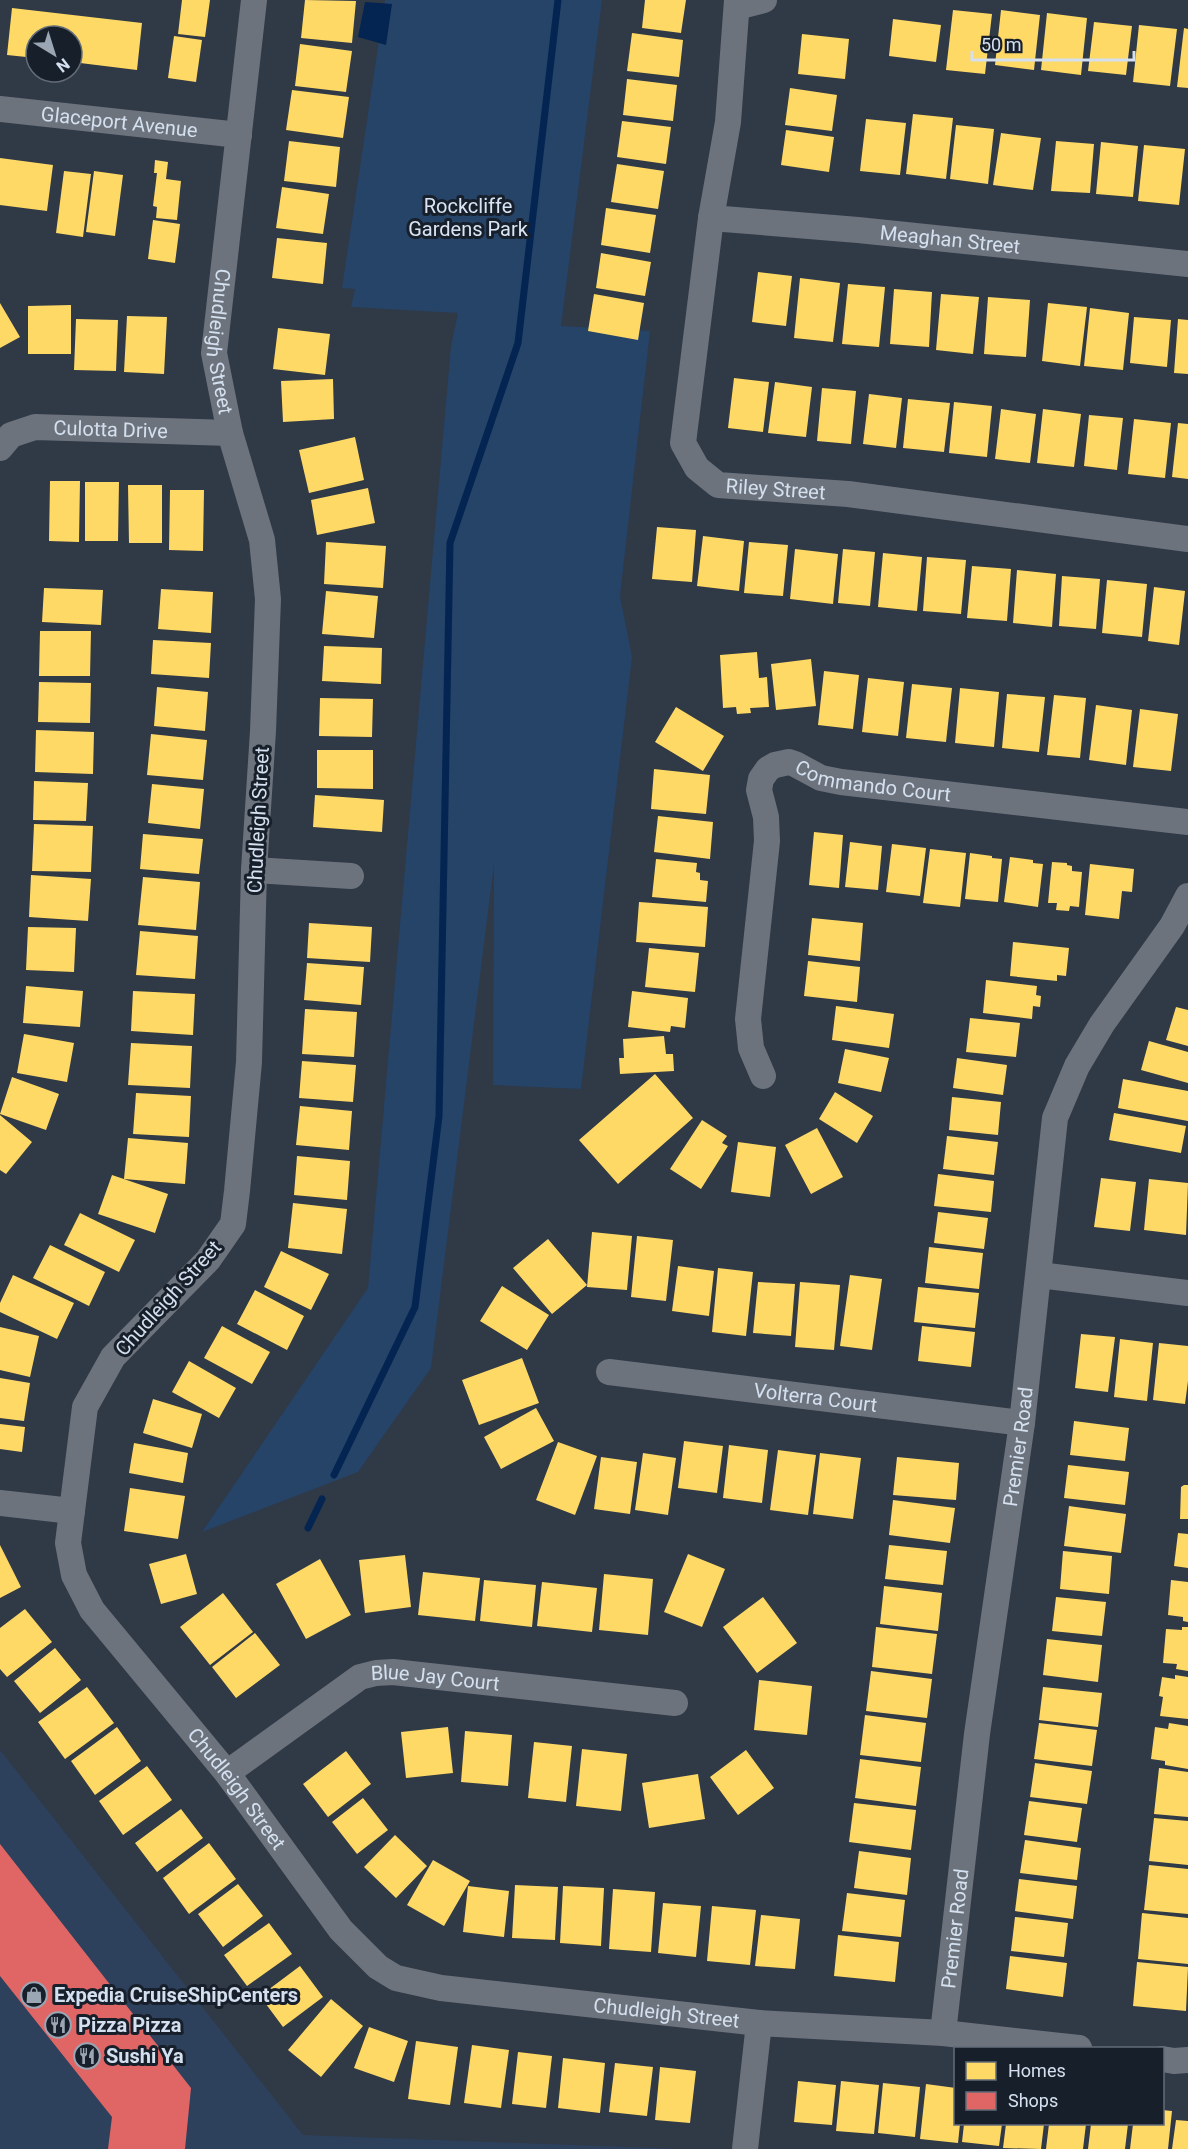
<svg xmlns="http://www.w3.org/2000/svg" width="1188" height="2149" font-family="Roboto,sans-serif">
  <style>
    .built { fill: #2d415c }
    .green { fill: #264368 }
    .water { fill: #042552 }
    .homes { fill: #ffd966 }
    .shops { fill: #e06666 }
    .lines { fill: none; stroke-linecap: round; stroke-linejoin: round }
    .stream { stroke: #042552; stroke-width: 7 }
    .minor { stroke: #6c737d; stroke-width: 26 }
    .labels { text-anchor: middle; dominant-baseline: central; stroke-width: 6; stroke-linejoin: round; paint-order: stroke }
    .street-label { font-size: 20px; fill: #d4e0ef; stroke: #171f2a }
    .park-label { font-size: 20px; fill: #d9e5f5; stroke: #171f2a }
    .poi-label { font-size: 20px; font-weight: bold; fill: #d4e0ef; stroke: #171f2a; text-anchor: start }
  </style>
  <rect width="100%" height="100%" fill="#303946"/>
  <path class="built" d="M0,1750L303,2135L681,2149H0Z"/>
  <path class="green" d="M385,0H602L561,326L650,331L620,596L632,657L581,1089L493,1085L494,864L431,1368L358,1472L202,1532L368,1288L451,346L458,313L351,307L355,289L342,288Z"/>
  <path class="water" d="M365,2L392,4L386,45L358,37Z"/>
  <path class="homes" d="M182,0H210L205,37L178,34Z
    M305,0L356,1L352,43L301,38Z
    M645,0H686L681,33L642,28Z
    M12,8L142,23L137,70L72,62V36H36V58L7,55Z
    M953,10L992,14L985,74L946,70Z
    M1001,10L1040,15L1034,70L995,65Z
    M1047,13L1087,18L1081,75L1041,70Z
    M893,19L941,25L936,62L889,56Z
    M1094,22L1132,26L1126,75L1088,71Z
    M1139,25L1177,29L1170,86L1133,82Z
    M1184,28L1188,29V88L1177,87Z
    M632,33L683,40L679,77L627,71Z
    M802,34L849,39L845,79L798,74Z
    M174,36L202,40L196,82L168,78Z
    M300,44L352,51L346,92L295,86Z
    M627,79L677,85L673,121L623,115Z
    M790,88L837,95L832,131L785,125Z
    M292,90L349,97L343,138L286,130Z
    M913,114L953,118L946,179L906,174Z
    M866,119L906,123L900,175L860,171Z
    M622,121L671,127L666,164L617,157Z
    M956,125L994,129L988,184L950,179Z
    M786,130L834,137L829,172L781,165Z
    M1001,133L1041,138L1033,190L993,185Z
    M289,141L340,147L336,187L284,181Z
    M1056,141L1094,144L1090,193L1051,191Z
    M1101,142L1138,146L1133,197L1096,194Z
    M1144,145L1185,149L1179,205L1138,201Z
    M0,158L53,165L47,211L0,205Z
    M155,160L168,162L166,179L181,181L177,220L156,218L157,207L153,206L157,173H154Z
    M617,164L664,171L658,209L611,202Z
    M64,171L91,174L83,237L56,233Z
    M94,171L123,175L115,236L86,232Z
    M282,187L329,194L323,234L276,228Z
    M606,208L656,215L650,253L601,245Z
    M153,220L180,224L175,263L148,259Z
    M277,238L327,243L323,284L272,278Z
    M601,253L651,262L645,296L596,288Z
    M758,272L792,276L786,326L752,322Z
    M800,278L840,283L833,342L794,338Z
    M848,284L885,287L879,347L842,344Z
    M894,289L932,292L929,347L890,344Z
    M594,294L644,303L638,340L588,331Z
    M941,294L979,297L973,354L936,350Z
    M988,297L1030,300L1026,357L984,354Z
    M0,303L20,337L0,348Z
    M1048,303L1087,307L1080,366L1042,361Z
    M71,305V354H28V306Z
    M1090,308L1129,313L1123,370L1084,366Z
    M127,316L167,317L164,374L124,372Z
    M1134,317L1171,320L1167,367L1130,363Z
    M76,319L118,320L116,371L74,370Z
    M1178,319L1188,320V374L1174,373Z
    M278,328L330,334L325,375L273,369Z
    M734,378L769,382L763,432L728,428Z
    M333,379L334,419L283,422L281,381Z
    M775,382L812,387L806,437L768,433Z
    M822,388L856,391L851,444L817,441Z
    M869,394L902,398L896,448L863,444Z
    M908,399L950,403L944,452L903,448Z
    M954,402L992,406L987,457L949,453Z
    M1001,409L1036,414L1030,463L995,459Z
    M1043,409L1081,414L1074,467L1037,463Z
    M1089,415L1123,418L1117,470L1084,466Z
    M1134,419L1171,423L1165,478L1128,474Z
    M1178,423L1188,424V479L1172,477Z
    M355,437L364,480L309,493L299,450Z
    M50,481H80L79,542L49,541Z
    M85,482H119L118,541H85Z
    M128,485H162V543H129Z
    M368,488L375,523L317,535L311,500Z
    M170,490H204L203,551L169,550Z
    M657,527L696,530L692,582L652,579Z
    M703,536L744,541L739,591L697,586Z
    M326,542L386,546L383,588L324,584Z
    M749,542L788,545L783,596L744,593Z
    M795,549L838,554L833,604L790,599Z
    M843,549L875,552L870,606L838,603Z
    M883,553L922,557L917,611L878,607Z
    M927,557L966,560L961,614L923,611Z
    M972,566L1011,569L1007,621L967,618Z
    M1017,570L1056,574L1052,627L1013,623Z
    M1062,576L1100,579L1096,629L1059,626Z
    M1107,580L1147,584L1142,637L1102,633Z
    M1154,587L1185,591L1179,645L1148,641Z
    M44,588L103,590L101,625L42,622Z
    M161,589L213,592L211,633L158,629Z
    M326,591L378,596L374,638L322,634Z
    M40,631H91L90,676H39Z
    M153,640L211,643L209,678L151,674Z
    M324,646L382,648L381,684L322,681Z
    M757,652L759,678L767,677L769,707L750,708L751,713L737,714L736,707L723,708L720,655Z
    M811,659L816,706L776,710L771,664Z
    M824,671L859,675L853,729L818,725Z
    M868,678L904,682L898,736L862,732Z
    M39,682L91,683L90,723L38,722Z
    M912,684L952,688L946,742L906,738Z
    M157,687L208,692L205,731L154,726Z
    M960,688L999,692L994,747L955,743Z
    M1007,694L1045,697L1039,752L1002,748Z
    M1054,695L1086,698L1080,758L1047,755Z
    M320,698L373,699L372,737L319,736Z
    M1096,705L1132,710L1126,765L1089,760Z
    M676,707L724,736L703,771L655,742Z
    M1140,709L1178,714L1171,771L1133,767Z
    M36,730L94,732L93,774L35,772Z
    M151,734L207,740L203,780L147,775Z
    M317,750H373V789L317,788Z
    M654,769L710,775L706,814L651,809Z
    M34,781L88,783L86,821L33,820Z
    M152,784L204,789L200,829L148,823Z
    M315,795L384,800L382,832L313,827Z
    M658,816L713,822L710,859L654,852Z
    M34,824L93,826L91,872L32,871Z
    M814,832L843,835L839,888L809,885Z
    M143,834L203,839L199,874L140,869Z
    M850,842L882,846L878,890L845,887Z
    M892,844L926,848L920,896L886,892Z
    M930,849L966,853L960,907L923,903Z
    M970,853L992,856V858L1002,859L998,902L965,899Z
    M1010,857L1033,860V863L1043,864L1038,907L1004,902Z
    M656,859L697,863L696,872L700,873V880L708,881L706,902L652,897Z
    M1052,862L1067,863V865L1072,866V871L1082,872L1079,907L1070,906L1069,911L1056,910L1057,903H1048Z
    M1090,864L1134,869L1132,892L1122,891L1119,919L1085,915Z
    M31,875L91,879L88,921L29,917Z
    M143,877L200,882L196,930L138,925Z
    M639,902L708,907L705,947L636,942Z
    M812,918L863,923L860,961L808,955Z
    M309,923L372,927L370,962L307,958Z
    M28,927L76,928L74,972L26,970Z
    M140,931L198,936L195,979L136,975Z
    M1013,942L1069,948L1066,976L1057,975V981L1010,976Z
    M649,948L699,953L695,992L645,987Z
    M808,961L860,967L857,1002L804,996Z
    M307,963L364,967L361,1005L304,1000Z
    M986,980L1037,986L1036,995L1041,996L1040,1007L1033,1006L1032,1019L983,1013Z
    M26,986L83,991L80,1027L23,1023Z
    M133,991L195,994L193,1035L131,1031Z
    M632,991L688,998L685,1028L671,1026L670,1032L628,1027Z
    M836,1006L894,1014L889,1048L832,1040Z
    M1176,1007L1188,1010V1046L1166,1040Z
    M305,1009L357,1012L354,1057L302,1054Z
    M970,1018L1020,1023L1016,1057L966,1052Z
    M24,1034L74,1043L67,1082L17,1073Z
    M664,1036L666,1054H673L674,1071L620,1074L619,1058H624L623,1039Z
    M1149,1041L1188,1052V1083L1141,1070Z
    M131,1043L192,1046L190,1088L128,1085Z
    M845,1049L889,1058L881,1092L838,1083Z
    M957,1058L1007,1065L1003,1095L953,1088Z
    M302,1061L356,1065L353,1102L299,1098Z
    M655,1074L693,1118L618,1184L579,1140Z
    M12,1077L59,1094L46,1130L0,1114Z
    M1123,1079L1188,1091V1121L1118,1108Z
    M835,1092L873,1116L857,1143L819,1119Z
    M136,1093L191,1096L189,1137L133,1134Z
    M952,1097L1001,1102L998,1135L949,1130Z
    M300,1106L352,1111L349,1150L296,1145Z
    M1114,1113L1186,1126L1181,1153L1109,1140Z
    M0,1115L32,1142L6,1174L0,1170Z
    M702,1120L727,1136L722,1143L728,1146L701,1189L670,1169Z
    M817,1128L843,1177L811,1194L785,1145Z
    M947,1136L998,1142L994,1175L943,1169Z
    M128,1138L188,1143L185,1184L124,1179Z
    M738,1142L776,1147L770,1197L731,1192Z
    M297,1156L350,1161L347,1200L294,1195Z
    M938,1174L994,1181L991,1212L934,1206Z
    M112,1175L168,1194L155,1233L98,1214Z
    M1101,1178L1136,1182L1130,1231L1094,1227Z
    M1149,1179L1188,1183L1186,1235L1144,1230Z
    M293,1203L347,1209L342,1254L288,1248Z
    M938,1212L988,1218L984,1249L934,1243Z
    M80,1213L135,1240L119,1272L64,1245Z
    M592,1232L632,1236L627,1290L587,1287Z
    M637,1236L673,1240L666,1301L631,1297Z
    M548,1239L587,1285L552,1314L513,1268Z
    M50,1245L105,1272L89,1306L33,1278Z
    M929,1247L983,1253L979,1289L925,1283Z
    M281,1251L329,1274L311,1310L264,1287Z
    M678,1266L714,1271L709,1316L672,1311Z
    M718,1268L753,1272L746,1336L712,1332Z
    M13,1275L74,1303L57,1339L0,1312V1303Z
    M850,1275L882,1279L872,1350L840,1346Z
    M758,1282L795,1284L791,1336L753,1333Z
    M800,1282L840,1285L834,1350L795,1347Z
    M502,1286L549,1315L527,1350L480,1321Z
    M918,1287L979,1293L975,1328L914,1322Z
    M255,1290L304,1316L287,1350L237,1324Z
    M222,1326L270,1352L252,1384L204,1358Z
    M922,1326L975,1332L971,1367L918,1361Z
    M0,1327L39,1336L30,1377L0,1370Z
    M1081,1334L1115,1337L1108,1392L1075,1388Z
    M1120,1339L1153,1343L1147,1401L1114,1397Z
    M1159,1343L1188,1346V1381L1185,1404L1153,1400Z
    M522,1358L539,1403L479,1425L462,1380Z
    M189,1361L236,1388L219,1418L172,1392Z
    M0,1378L30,1383L24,1421L0,1418Z
    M153,1399L202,1414L192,1448L143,1433Z
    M536,1408L554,1441L501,1469L484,1437Z
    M1074,1421L1129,1428L1125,1461L1070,1455Z
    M0,1424L25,1427L22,1452L0,1449Z
    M684,1441L723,1446L717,1493L678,1488Z
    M558,1442L597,1456L575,1515L536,1500Z
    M134,1443L188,1453L183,1483L129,1473Z
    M729,1445L768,1450L762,1503L723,1498Z
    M778,1450L816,1455L808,1515L770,1510Z
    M643,1453L676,1458L668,1515L635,1510Z
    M820,1453L861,1458L853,1519L813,1514Z
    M601,1457L637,1462L630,1514L594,1509Z
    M897,1457L959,1463L956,1500L893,1495Z
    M1068,1465L1129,1472L1125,1505L1064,1498Z
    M1184,1485H1188V1519H1180L1181,1487Z
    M130,1488L185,1496L178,1539L124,1531Z
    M893,1500L955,1508L950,1543L889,1535Z
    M1069,1506L1126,1514L1121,1553L1064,1546Z
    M1178,1533L1188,1534V1568L1174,1566Z
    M0,1545L21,1587L0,1598Z
    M889,1545L947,1551L943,1585L885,1579Z
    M1063,1551L1112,1556L1109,1594L1060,1589Z
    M186,1554L197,1594L161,1604L149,1564Z
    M688,1554L725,1569L702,1627L664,1612Z
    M405,1555L411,1607L365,1613L359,1560Z
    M320,1559L351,1615L306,1639L276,1584Z
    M423,1572L480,1578L475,1621L418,1615Z
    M604,1574L653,1579L648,1635L599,1630Z
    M484,1580L536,1585L532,1627L480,1621Z
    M1171,1580L1188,1582V1622L1183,1621V1617L1168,1615Z
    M542,1582L597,1588L592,1632L537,1626Z
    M884,1586L942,1593L938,1631L880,1624Z
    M223,1593L253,1632L210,1665L180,1627Z
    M763,1597L797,1643L757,1673L723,1627Z
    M1056,1597L1106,1602L1102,1636L1052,1631Z
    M25,1609L52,1642L7,1677L0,1669V1628Z
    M876,1627L937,1634L932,1674L872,1667Z
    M1182,1627H1188V1671L1176,1669L1177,1664L1163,1663L1166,1629L1182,1630Z
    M255,1633L280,1665L236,1698L212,1667Z
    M1047,1639L1102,1645L1098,1682L1043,1675Z
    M55,1648L81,1680L40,1713L14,1681Z
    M871,1671L932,1679L927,1718L866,1711Z
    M1175,1675L1188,1677V1719L1160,1716L1163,1697L1159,1696L1162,1677L1175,1679Z
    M759,1680L812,1686L807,1735L754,1730Z
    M87,1687L114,1723L65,1759L38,1722Z
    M1043,1687L1102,1693L1098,1727L1039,1720Z
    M865,1715L926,1723L921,1762L860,1755Z
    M1039,1723L1097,1730L1092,1766L1034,1759Z
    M1169,1723L1188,1726V1769L1165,1765V1761L1151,1759L1155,1727L1168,1729Z
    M117,1727L141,1761L95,1795L71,1761Z
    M448,1727L453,1773L406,1778L401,1732Z
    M465,1731L512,1735L508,1786L461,1782Z
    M534,1742L572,1746L566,1802L528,1798Z
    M582,1749L627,1754L621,1811L576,1806Z
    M746,1750L774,1788L738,1815L710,1777Z
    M346,1751L371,1784L328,1817L303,1784Z
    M860,1759L921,1767L916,1806L855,1798Z
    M1035,1763L1092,1771L1087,1804L1030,1797Z
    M147,1766L172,1800L123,1835L99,1801Z
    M1159,1768L1188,1772V1817L1154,1814Z
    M698,1774L705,1819L649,1828L642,1783Z
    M363,1798L388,1830L357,1854L332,1822Z
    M1029,1801L1082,1808L1077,1842L1024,1835Z
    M854,1803L916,1810L911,1850L849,1842Z
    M181,1809L203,1838L157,1872L135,1843Z
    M1154,1818L1188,1821V1865L1149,1861Z
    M395,1835L427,1866L396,1898L364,1867Z
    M1025,1840L1081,1848L1077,1880L1020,1873Z
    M209,1843L236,1879L189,1914L163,1878Z
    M859,1851L911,1858L907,1895L854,1888Z
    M433,1860L470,1881L444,1926L407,1905Z
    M1149,1865L1188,1869V1914L1144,1910Z
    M1019,1879L1077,1886L1073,1919L1015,1911Z
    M238,1884L263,1916L223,1947L198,1914Z
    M515,1885L558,1887L555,1940L512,1938Z
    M468,1886L509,1891L504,1937L463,1932Z
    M563,1886L604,1888L601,1946L560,1943Z
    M613,1889L655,1892L651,1952L609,1949Z
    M847,1893L905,1900L901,1937L842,1931Z
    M663,1903L701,1906L696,1957L658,1953Z
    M712,1906L756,1910L750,1965L707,1961Z
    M1142,1913L1188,1918V1964L1138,1959Z
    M761,1915L800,1919L795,1969L755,1966Z
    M1015,1917L1068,1923L1064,1957L1011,1951Z
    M269,1923L292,1954L247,1986L224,1955Z
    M838,1935L899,1942L895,1982L834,1976Z
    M1010,1956L1067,1963L1063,1997L1006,1989Z
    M1137,1962L1188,1967L1186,2011L1133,2006Z
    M300,1966L323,1997L283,2027L260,1996Z
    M331,1999L363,2026L321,2077L288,2050Z
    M369,2027L408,2041L394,2082L354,2068Z
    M416,2041L458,2047L450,2105L408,2099Z
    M472,2045L509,2050L501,2108L464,2103Z
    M518,2052L552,2056L546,2108L512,2104Z
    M563,2058L605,2063L600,2113L558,2108Z
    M615,2063L653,2067L647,2116L609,2112Z
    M660,2067L696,2071L690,2123L655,2120Z
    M798,2081L836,2085L832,2125L794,2122Z
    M841,2081L879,2085L874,2134L836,2131Z
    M883,2083L920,2087L915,2137L878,2133Z
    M926,2084L956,2088V2124H960L958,2143L920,2139Z
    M1162,2110L1172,2111L1168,2149H1130L1133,2124H1162Z
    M1176,2120L1188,2121V2149H1172Z
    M964,2124H1002L999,2146L962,2142Z
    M1006,2124H1044L1041,2149L1003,2148Z
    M1049,2124H1086L1083,2149H1046Z
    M1091,2124H1128L1125,2149H1088Z"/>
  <path class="shops" d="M0,1844L191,2088L185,2149H108L112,2117L0,1976Z"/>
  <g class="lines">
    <path class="stream" d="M334,1475L415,1307L439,1116L450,543L518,343L558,0
      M308,1528L322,1499"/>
    <g class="minor">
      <path id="s1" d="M254,0L214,353L230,433L262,540L268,599L263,731L254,870L249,1062L237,1191L233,1224L208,1260L113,1357L85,1407L68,1543L74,1575L92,1610L227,1773L341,1930L378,1967L396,1978L441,1988L759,2023L943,2033L1079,2048"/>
      <path id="s2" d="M737,0L728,122L711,218L683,443L697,468L718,485L848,494L1188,539"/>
      <path d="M737,7L764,0"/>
      <path id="s3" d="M0,109L239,135"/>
      <path id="s4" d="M711,218L858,230L1188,264"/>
      <path id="s5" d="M0,448L11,435L35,427L230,433"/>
      <path d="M254,870L351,876"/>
      <path id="s6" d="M763,1076L751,1048L748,1019L767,841L766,817L759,790L761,779L768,769L775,765L789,762L795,764L821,778L841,782L1188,822"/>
      <path d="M1039,1275L1188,1293"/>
      <path id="s7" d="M609,1372L1022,1423"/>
      <path d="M0,1503L72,1511"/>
      <path id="s8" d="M227,1773L360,1677L376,1673L393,1672L675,1703"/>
      <path id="s9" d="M943,2033L977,1734L1022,1423L1055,1118L1077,1066L1102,1024L1172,926L1188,896"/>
      <path d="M1162,2059L1174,2061L1188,2060"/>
      <path d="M745,2149L759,2023"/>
    </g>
  </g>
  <defs>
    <g id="shop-ring" transform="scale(1.35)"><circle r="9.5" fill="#171f2a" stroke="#9ba6b4" stroke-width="1.5"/><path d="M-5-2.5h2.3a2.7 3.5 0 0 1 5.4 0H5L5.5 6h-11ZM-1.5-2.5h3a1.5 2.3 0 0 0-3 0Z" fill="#9ba6b4"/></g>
    <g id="restaurant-ring" transform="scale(1.35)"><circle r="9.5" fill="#171f2a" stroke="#9ba6b4" stroke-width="1.5"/><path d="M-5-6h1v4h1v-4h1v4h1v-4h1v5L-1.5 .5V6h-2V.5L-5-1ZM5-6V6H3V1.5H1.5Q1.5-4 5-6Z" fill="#9ba6b4"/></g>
  </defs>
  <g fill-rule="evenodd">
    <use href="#shop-ring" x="34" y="1995"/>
    <use href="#restaurant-ring" x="58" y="2025"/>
    <use href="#restaurant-ring" x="87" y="2056"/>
  </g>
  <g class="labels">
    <g class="street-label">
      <text stroke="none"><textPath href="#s3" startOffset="120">Glaceport Avenue</textPath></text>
      <text stroke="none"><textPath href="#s4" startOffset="240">Meaghan Street</textPath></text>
      <text stroke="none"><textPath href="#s1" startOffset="344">Chudleigh Street</textPath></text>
      <text stroke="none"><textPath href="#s5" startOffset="118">Culotta Drive</textPath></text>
      <text stroke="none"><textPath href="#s2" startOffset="560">Riley Street</textPath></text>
      <text stroke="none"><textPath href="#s6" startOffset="424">Commando Court</textPath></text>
      <text transform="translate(258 820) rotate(-87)">Chudleigh Street</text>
      <text transform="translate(168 1298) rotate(-48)">Chudleigh Street</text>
      <text stroke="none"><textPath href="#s7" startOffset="208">Volterra Court</textPath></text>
      <text stroke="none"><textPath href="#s9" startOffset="591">Premier Road</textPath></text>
      <text stroke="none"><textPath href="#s8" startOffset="240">Blue Jay Court</textPath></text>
      <text stroke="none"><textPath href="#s1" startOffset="1910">Chudleigh Street</textPath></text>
      <text stroke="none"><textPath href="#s9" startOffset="105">Premier Road</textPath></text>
      <text stroke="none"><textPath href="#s1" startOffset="2432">Chudleigh Street</textPath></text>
    </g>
    <g class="park-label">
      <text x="468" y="206">Rockcliffe<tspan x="468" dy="23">Gardens Park</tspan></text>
    </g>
    <g class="poi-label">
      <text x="54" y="1995">Expedia CruiseShipCenters</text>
      <text x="78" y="2025">Pizza Pizza</text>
      <text x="106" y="2056">Sushi Ya</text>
    </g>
  </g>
  <rect x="954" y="2047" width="210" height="78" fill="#171f2a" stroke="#636c79" stroke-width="1.5"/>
  <rect x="966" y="2062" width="30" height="18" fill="#ffd966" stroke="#636c79" stroke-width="1.5"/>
  <text x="1008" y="2077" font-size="18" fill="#d4e0ef">Homes</text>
  <rect x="966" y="2092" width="30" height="18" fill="#e06666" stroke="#636c79" stroke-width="1.5"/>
  <text x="1008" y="2107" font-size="18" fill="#d4e0ef">Shops</text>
  <g transform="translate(54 54) rotate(142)"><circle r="28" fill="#171f2a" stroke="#636c79" stroke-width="1.5"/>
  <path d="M0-4.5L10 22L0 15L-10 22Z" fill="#9ba6b4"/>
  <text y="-9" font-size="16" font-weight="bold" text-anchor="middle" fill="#d4e0ef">N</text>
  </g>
  <path d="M972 51v9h162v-9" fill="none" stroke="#d4e0ef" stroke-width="3"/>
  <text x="981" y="51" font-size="18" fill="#d4e0ef" stroke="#171f2a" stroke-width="4.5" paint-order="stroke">50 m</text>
</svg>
